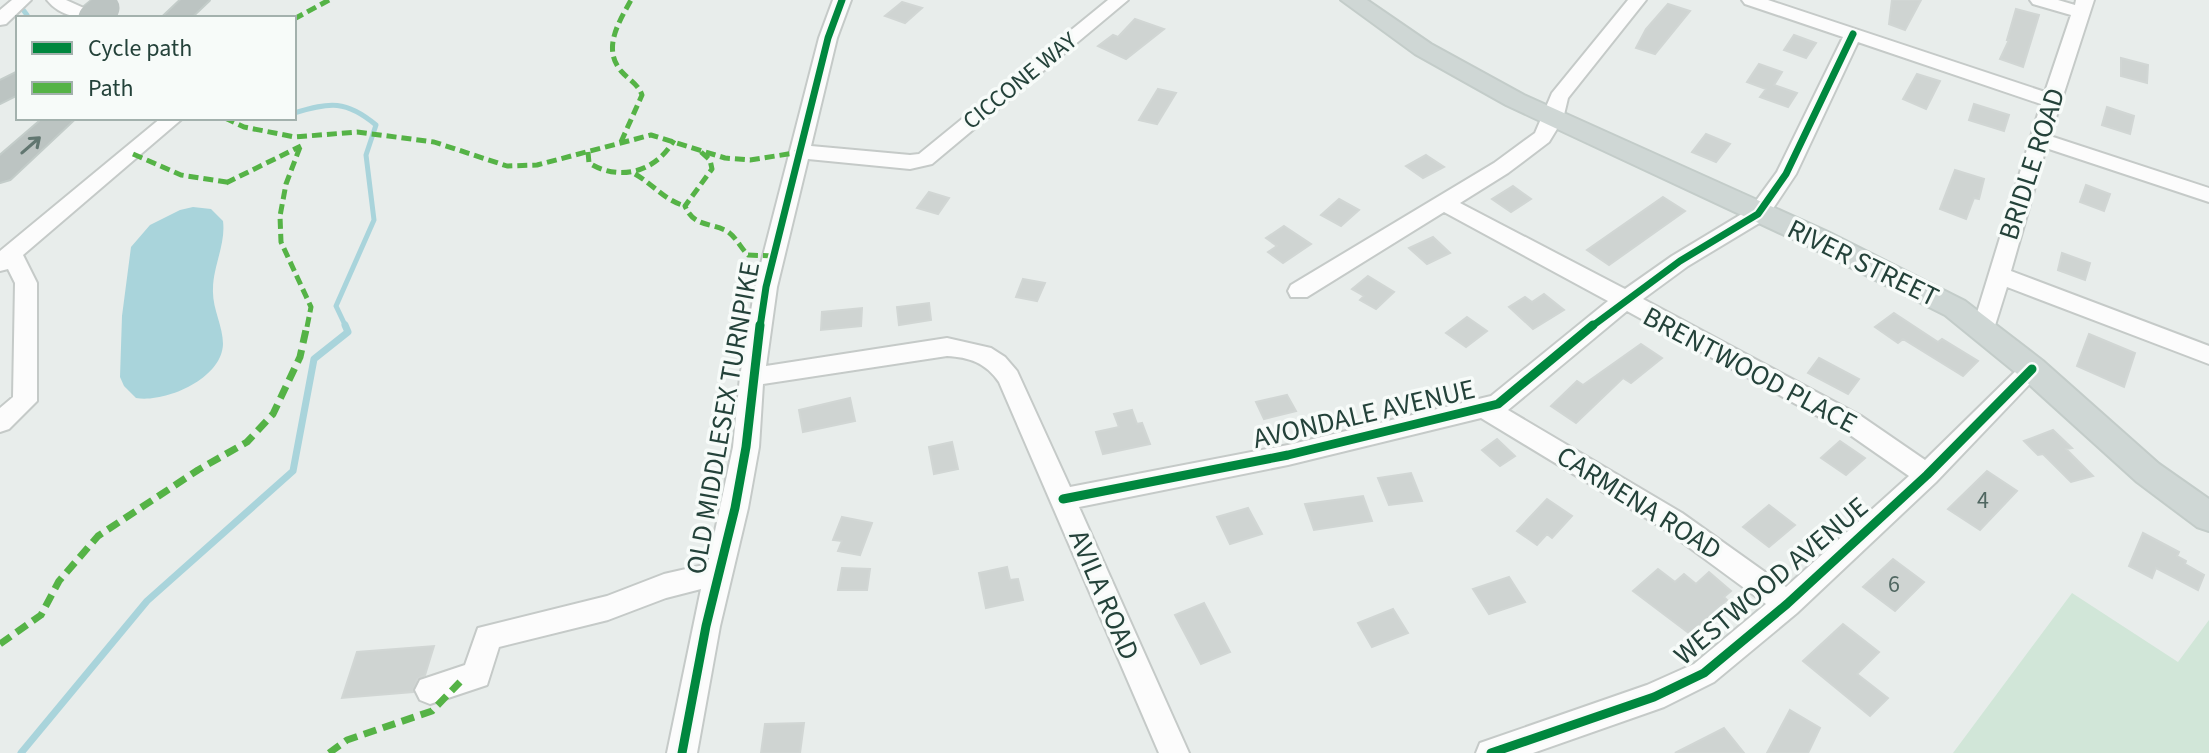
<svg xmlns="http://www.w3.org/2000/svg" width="2209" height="753" font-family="'Source Sans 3',sans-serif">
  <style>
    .green { fill: #d1e6d8 }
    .water { fill: #a9d4db }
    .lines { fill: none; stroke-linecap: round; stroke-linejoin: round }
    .stream-far1 { stroke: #a9d4db; stroke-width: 5 }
    .stream { stroke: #a9d4db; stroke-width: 7 }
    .building { fill: #cfd4d2; stroke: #d1d6d4; stroke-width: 2 }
    .minor-casing { stroke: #c5cac8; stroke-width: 4 }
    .major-casing { stroke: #c3ccc9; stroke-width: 4 }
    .highway-casing { stroke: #c3ccc9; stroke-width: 4 }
    .minor { fill: #fcfcfc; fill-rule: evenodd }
    .major { fill: #cfd7d5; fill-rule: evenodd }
    .highway { fill: #bcc4c2; fill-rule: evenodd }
    .highway-bridge-casing { stroke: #c3ccc9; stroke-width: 32; stroke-linecap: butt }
    .highway-bridge { stroke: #bcc4c2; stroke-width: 29 }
    .quiet-far1 { stroke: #55b346; stroke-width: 5; stroke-dasharray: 10 5; stroke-linecap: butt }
    .quiet { stroke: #55b346; stroke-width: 7; stroke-dasharray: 13 7; stroke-linecap: butt }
    .cycleway-far1-casing { stroke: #f7fbf9; stroke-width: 11 }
    .cycleway-casing { stroke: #f7fbf9; stroke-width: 14 }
    .cycleway-far1 { stroke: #00873e; stroke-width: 7 }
    .cycleway { stroke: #00873e; stroke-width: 9 }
    .oneway { stroke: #617670 }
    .labels { text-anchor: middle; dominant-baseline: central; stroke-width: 7; stroke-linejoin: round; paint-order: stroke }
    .far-street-label { font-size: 24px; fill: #24423a; stroke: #f7fbf9 }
    .number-label { font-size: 24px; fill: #506761 }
    .street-label { font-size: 28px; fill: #24423a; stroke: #f7fbf9 }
  </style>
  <rect width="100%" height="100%" fill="#e8edeb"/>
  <path class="green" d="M2072,593L2178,662L2209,620V753H1953Z"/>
  <path class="water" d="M193,207L211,209L223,221C226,244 213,266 213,289C212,308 223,326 223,344C222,379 165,403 136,398L124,386L120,377L122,316L131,247L150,225L180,210Z"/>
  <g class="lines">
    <path class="stream-far1" d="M21,7L27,15
      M294,113C330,102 346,100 376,125L366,155L374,220L336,306L346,327"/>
    <path class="stream" d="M21,753L147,601L293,471L314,359L348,332L345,325"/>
  </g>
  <path class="building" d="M1892,0H1921L1905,30L1889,24Z
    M902,2L922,8L905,23L885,16Z
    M1668,4L1690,11L1655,54L1636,48L1646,29Z
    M2016,9L2039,15L2023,67L2000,59L2009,40H2007Z
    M1135,19L1164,29L1126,59L1098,46L1113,35L1118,37Z
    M1794,35L1816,43L1806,58L1784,50Z
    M2121,58L2148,65L2147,83L2121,76Z
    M1759,64L1782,72L1774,85L1797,93L1788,107L1760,97L1766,89L1747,82Z
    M1917,74L1940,81L1926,109L1903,99Z
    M1158,89L1176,93L1157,124L1139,120Z
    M1974,104L2009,115L2004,131L1969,120Z
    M2107,107L2134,116L2130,134L2102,125Z
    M1706,134L1730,144L1716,162L1692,152Z
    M1426,155L1444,167L1423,178L1406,166Z
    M1955,170L1984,179L1979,199L1974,198L1966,219L1940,209Z
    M2086,185L2110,194L2104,211L2080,202Z
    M1513,186L1531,199L1511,212L1492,199Z
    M929,192L949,198L938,214L917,208Z
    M1663,197L1685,211L1609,265L1587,250Z
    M1339,199L1359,210L1341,226L1321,215Z
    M1284,226L1311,244L1283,263L1268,252L1277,246L1266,238Z
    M1433,237L1450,253L1427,264L1409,248Z
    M2062,253L2090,263L2085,280L2058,270Z
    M1368,276L1394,292L1376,309L1360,300L1364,296L1352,289Z
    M1023,279L1045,283L1037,301L1016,297Z
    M1544,294L1564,310L1533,329L1509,307L1525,297L1532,302Z
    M929,303L931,320L899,325L897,307Z
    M862,308L861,326L821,330L822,312Z
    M1894,313L1938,342L1942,339L1978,361L1963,376L1903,339L1898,343L1875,327Z
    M1467,317L1487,331L1466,347L1446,333Z
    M2089,334L2135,353L2124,387L2077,366Z
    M1641,344L1662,358L1631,383L1623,378L1576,423L1551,406L1577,381L1583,385Z
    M1819,358L1859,379L1848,394L1808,373Z
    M1287,395L1296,411L1264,419L1256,402Z
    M850,398L855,421L803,432L799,410Z
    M1132,410L1137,424L1142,423L1150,444L1103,454L1096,432L1119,427L1114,414Z
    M2053,430L2072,448L2066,449L2093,476L2071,482L2043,454L2038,455L2024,441Z
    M1497,439L1515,456L1500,466L1482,450Z
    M1840,441L1865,458L1846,475L1821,458Z
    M952,442L958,469L934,474L929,447Z
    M1987,471L2017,491L1980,530L1948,509Z
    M1411,473L1422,501L1389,505L1378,478Z
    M1363,496L1372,521L1314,530L1305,504Z
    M1547,499L1572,516L1552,538L1547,534L1537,545L1517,531Z
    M1769,505L1795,525L1769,547L1743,527Z
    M1248,508L1262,534L1230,544L1217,517Z
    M842,517L872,523L860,555L838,551L842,541L833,540Z
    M2143,533L2179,552L2177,556L2186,561L2185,564L2204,575L2198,590L2156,568L2152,578L2129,566Z
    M1893,559L1924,582L1895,611L1863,587Z
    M1007,567L1010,580L1018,579L1023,600L986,608L979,573Z
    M842,568L870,569L867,590H838Z
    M1658,569L1675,582L1684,574L1696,584L1709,572L1731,591L1724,597L1727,600L1690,634L1633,591Z
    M1509,577L1525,602L1489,614L1473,589Z
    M1204,603L1230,652L1201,664L1175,615Z
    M1393,609L1408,633L1372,647L1358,623Z
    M1843,624L1879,652L1857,674L1888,698L1870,716L1803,661Z
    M434,646L425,675L417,679L413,692L342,698L357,652Z
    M1790,710L1820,728L1808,753H1767Z
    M804,723L800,753H761L765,724Z
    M1724,728L1744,753H1675Z"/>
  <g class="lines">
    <g class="minor-casing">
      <path id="minor" d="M12,0H31L6,24L0,25V10Z
        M47,0H66L106,18C84,18 62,19 47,0Z
        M833,0H851L837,38L811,146L910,155L919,154L1108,0H1128L932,164L910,169L808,159L777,287L766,366L947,338L991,348L1005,357L1017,371L1070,487L1288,445L1491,396L1608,301L1444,212L1307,297H1291L1288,291L1291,285L1494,163L1535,133L1552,93L1628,0H1646L1568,98L1563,119L1549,142L1508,173L1460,203L1625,289L1672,256L1750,209L1777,172L1843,37L1745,4L1742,0H1768L2045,92L2071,15L2033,4L2030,0H2058L2075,5L2076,0H2094L2050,136L2209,188V202L2046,148L2011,271L2209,346V364L2007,287L1992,335L1984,338L1976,335L1972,329L2041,104L1858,42L1796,174L1766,219L1688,266L1643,299L1861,416L1925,460L2024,363L2032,360L2040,363L2044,369L1936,482L1797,613L1714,682L1664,707L1533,753H1476L1480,743L1647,685L1694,664L1766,604L1664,529L1481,418L1288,465L1079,507L1189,753H1159L999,382C986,363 969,357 947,356L763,384L759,447L748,508L720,626L697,753H667L701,589L666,598L608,620L499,647L487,685L430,704L420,700L415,690L420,680L465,665L478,628L607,596L664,574L708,564L733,447L740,377L755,287L819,38ZM1627,311L1843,430L1909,476L1786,587L1682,513L1508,410Z
        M161,118H183L23,255L37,283V401L9,429L0,432V408L13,397L15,283L8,269L0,271V251Z"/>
    </g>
    <g class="major-casing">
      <path id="major" d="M1341,0H1367L1431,44L1524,95L1828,232L1965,301L2043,361L2159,464L2209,499V531L2197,527L2137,482L2021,377L1945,315L1808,246L1506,105L1415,54Z"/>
    </g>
    <g class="highway-casing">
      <path id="highway" d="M181,0H209L190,18H162Z
        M18,72V94L0,103V81Z
        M44,118H75L10,179L0,182V156Z"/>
    </g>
    <use href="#minor" class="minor"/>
    <use href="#major" class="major"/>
    <use href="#highway" class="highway"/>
    <g class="highway-bridge-casing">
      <path id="highway-bridge" d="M93,18L105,8"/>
    </g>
    <use href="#highway-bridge" class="highway-bridge"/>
    <path class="quiet-far1" d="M294,19L329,0
      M225,118L244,127L295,137L357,132L434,142L507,166L537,165L651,135L725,158L750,160L801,152
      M621,142L642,95C638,84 629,80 621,71C602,48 619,22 631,0
      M300,147L286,184L280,216L281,242L311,307L307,327
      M588,152L589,163C620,182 656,172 674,140
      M701,152L710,160L712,169L685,206C694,227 709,222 727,231C736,237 740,247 748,255L774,256
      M133,154L181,175L233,183
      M635,174C654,185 664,200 685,206
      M226,183L301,146"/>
    <path class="quiet" d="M0,644L41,615L59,581L98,536L198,470L247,442L273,414L300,357L307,325
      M329,753L347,740L432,711L460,682"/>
    <g class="cycleway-far1-casing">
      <path id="cycleway-far1" d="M760,327L766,287L828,38L842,0
        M1591,327L1680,261L1758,214L1786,174L1853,34"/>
    </g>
    <g class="cycleway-casing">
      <path id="cycleway" d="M1063,499L1288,455L1498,404L1593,325
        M682,753L706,626L735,508L746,447L760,325
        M1491,753L1654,697L1704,673L1787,604L1927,475L2032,369"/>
    </g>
    <use href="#cycleway-far1" class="cycleway-far1"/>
    <use href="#cycleway" class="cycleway"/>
  </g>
  <defs><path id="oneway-shaft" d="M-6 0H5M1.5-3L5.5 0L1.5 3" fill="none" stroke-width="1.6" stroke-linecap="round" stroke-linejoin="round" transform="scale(2)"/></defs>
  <use class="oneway" href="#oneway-shaft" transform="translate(31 145) rotate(-41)"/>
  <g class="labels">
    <g class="far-street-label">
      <text transform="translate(1020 81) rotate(-39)">CICCONE WAY</text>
    </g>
    <g class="number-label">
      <text x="1983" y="500">4</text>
      <text x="1894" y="584">6</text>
    </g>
    <g class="street-label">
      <text transform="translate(2032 164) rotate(-72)">BRIDLE ROAD</text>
      <text transform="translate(1863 263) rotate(26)">RIVER STREET</text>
      <text transform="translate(1750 370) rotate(28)">BRENTWOOD PLACE</text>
      <text transform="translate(1364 414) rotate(-13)">AVONDALE AVENUE</text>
      <text transform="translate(723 418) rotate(-80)">OLD MIDDLESEX TURNPIKE</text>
      <text transform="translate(1639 503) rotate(32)">CARMENA ROAD</text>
      <text transform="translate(1771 581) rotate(-40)">WESTWOOD AVENUE</text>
      <text transform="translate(1104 595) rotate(67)">AVILA ROAD</text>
    </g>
  </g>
  <rect x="16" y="16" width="280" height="104" fill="#f7fbf9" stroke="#a3b1ad" stroke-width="2"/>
  <rect x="32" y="42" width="40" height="12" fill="#00873e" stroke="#a3b1ad" stroke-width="2"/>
  <text x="88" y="56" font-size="24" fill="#24423a">Cycle path</text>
  <rect x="32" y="82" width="40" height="12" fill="#55b346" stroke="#a3b1ad" stroke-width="2"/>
  <text x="88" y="96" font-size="24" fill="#24423a">Path</text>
</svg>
